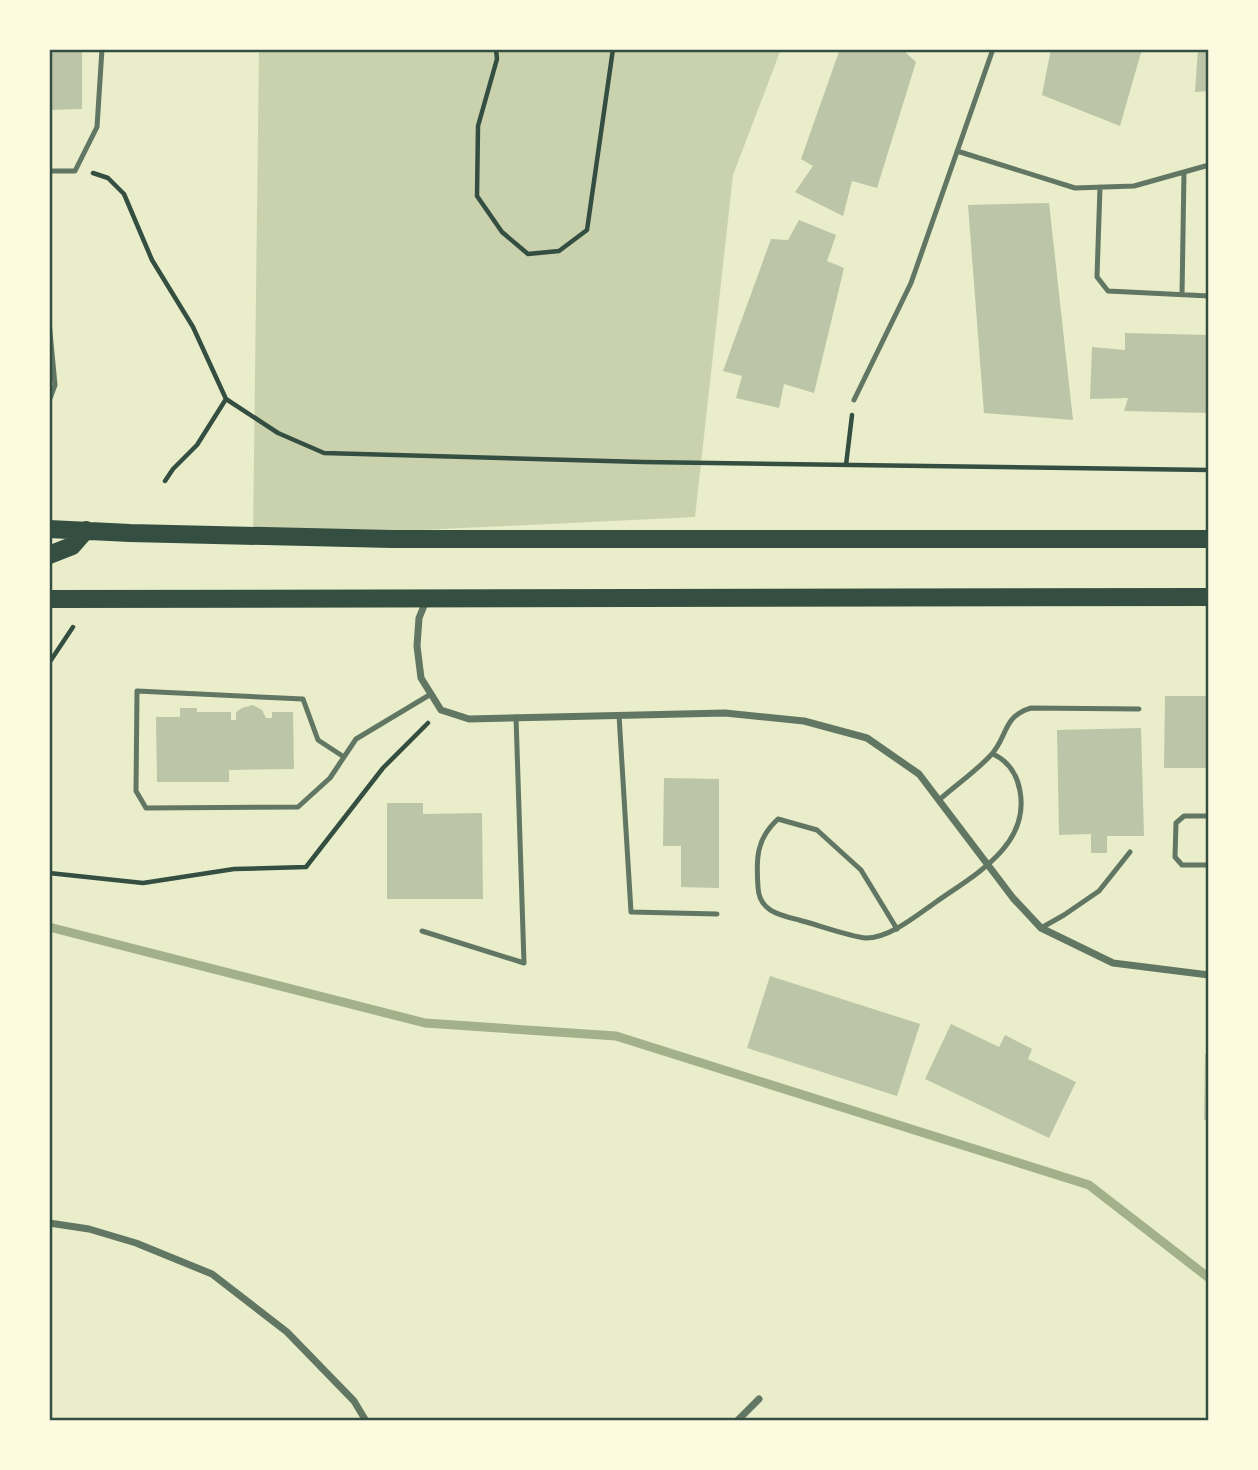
<svg xmlns="http://www.w3.org/2000/svg" width="1258" height="1470" font-family="Roboto,sans-serif">
  <style>
    .green { fill: #cad2ad }
    .lines { fill: none; stroke-linecap: round; stroke-linejoin: round }
    .stream { stroke: #a3b18a; stroke-width: 9 }
    .building { fill: #bcc5a7 }
    .path { stroke: #344e41; stroke-width: 4.5 }
    .service { stroke: #617663; stroke-width: 5 }
    .minor { stroke: #617663; stroke-width: 7 }
    .primary { stroke: #344e41; stroke-width: 18 }
    .neatline { fill: none; stroke: #344e41; stroke-width: 2.5 }
  </style>
  <rect width="100%" height="100%" fill="#e9edc9"/>
  <path class="green" d="M259,49H781L733,175L695,517L253,538Z"/>
  <g class="lines">
    <path class="stream" d="M49,927L425,1023L616,1036L1089,1185L1209,1278"/>
  </g>
  <path class="building" d="M49,49H82V109L49,110Z
    M840,49H907L906,53L916,62L877,188L852,181L843,216L795,192L813,166L801,159Z
    M1051,49H1142L1120,126L1042,95Z
    M1198,49H1209V91L1195,92Z
    M1049,203L1073,420L984,413L968,205Z
    M799,220L836,235L827,261L844,268L814,393L784,384L779,408L736,398L742,376L723,371L771,239L788,240Z
    M1125,333L1209,335V413L1124,411L1128,398L1090,399L1092,347L1125,350Z
    M1165,696H1209V768H1164Z
    M253,705L262,710L266,718H272V712H293L294,769L229,770V782H157L156,717H180V708H197V712H231V720H236V712L242,708Z
    M1141,728L1144,836H1107V853H1091V834L1059,835L1057,730Z
    M664,778L719,779V888L681,887V846H663Z
    M387,803H423V814L482,813L483,899H387Z
    M770,976L920,1024L897,1096L747,1048Z
    M951,1024L999,1047L1005,1035L1032,1049L1028,1059L1076,1082L1049,1138L925,1079Z
    M1205,1054H1209V1120H1204Z"/>
  <g class="lines">
    <path class="path" d="M496,49L497,59L478,126L477,196L502,232L528,254L559,251L587,230L613,49
      M93,173L108,178L124,194L152,260L193,327L226,399
      M846,465L852,415
      M165,481L173,469L197,445L226,399L278,433L324,453L643,462L1209,470
      M49,663L73,627
      M49,873L143,883L234,869L306,867L383,768L428,723"/>
    <path class="service" d="M957,151L1075,188L1134,186L1209,165
      M49,171H75L97,127L102,49
      M1100,187L1097,277L1108,291L1209,296
      M1182,295L1184,172
      M49,321L55,385L49,401
      M854,400L911,283L993,49
      M619,715L631,912L717,914
      M344,757L318,740L303,699L137,691L136,791L146,808L298,807L330,778L356,739L431,694
      M939,800C956,785 975,772 990,756C1008,738 1002,716 1031,708L1139,709
      M1209,816H1184L1176,823L1175,857L1182,865H1209
      M1041,928L1064,915L1099,891L1130,852
      M897,929L861,870L817,830L778,819C756,839 756,859 758,887C759,911 779,915 799,920C815,924 851,937 866,938C890,938 917,915 936,902C974,875 1030,846 1020,791C1017,774 1008,761 993,754
      M422,931L524,963L516,717"/>
    <path class="minor" d="M426,601L419,618L417,646L421,678L441,710L469,719L725,713L804,721L867,738L919,774L1013,898L1041,928L1113,963L1209,975
      M49,1223L89,1229L136,1243L212,1274L287,1332L354,1401L366,1421
      M737,1421L759,1399"/>
    <path class="primary" d="M49,529L130,533L392,539H1209
      M49,555L72,546L86,530
      M49,599L1209,597"/>
  </g>
  <rect width="1258" height="1470" fill="none" stroke="#fefae0" stroke-width="102"/>
  <rect x="51" y="51" width="1156" height="1368" class="neatline"/>
</svg>
